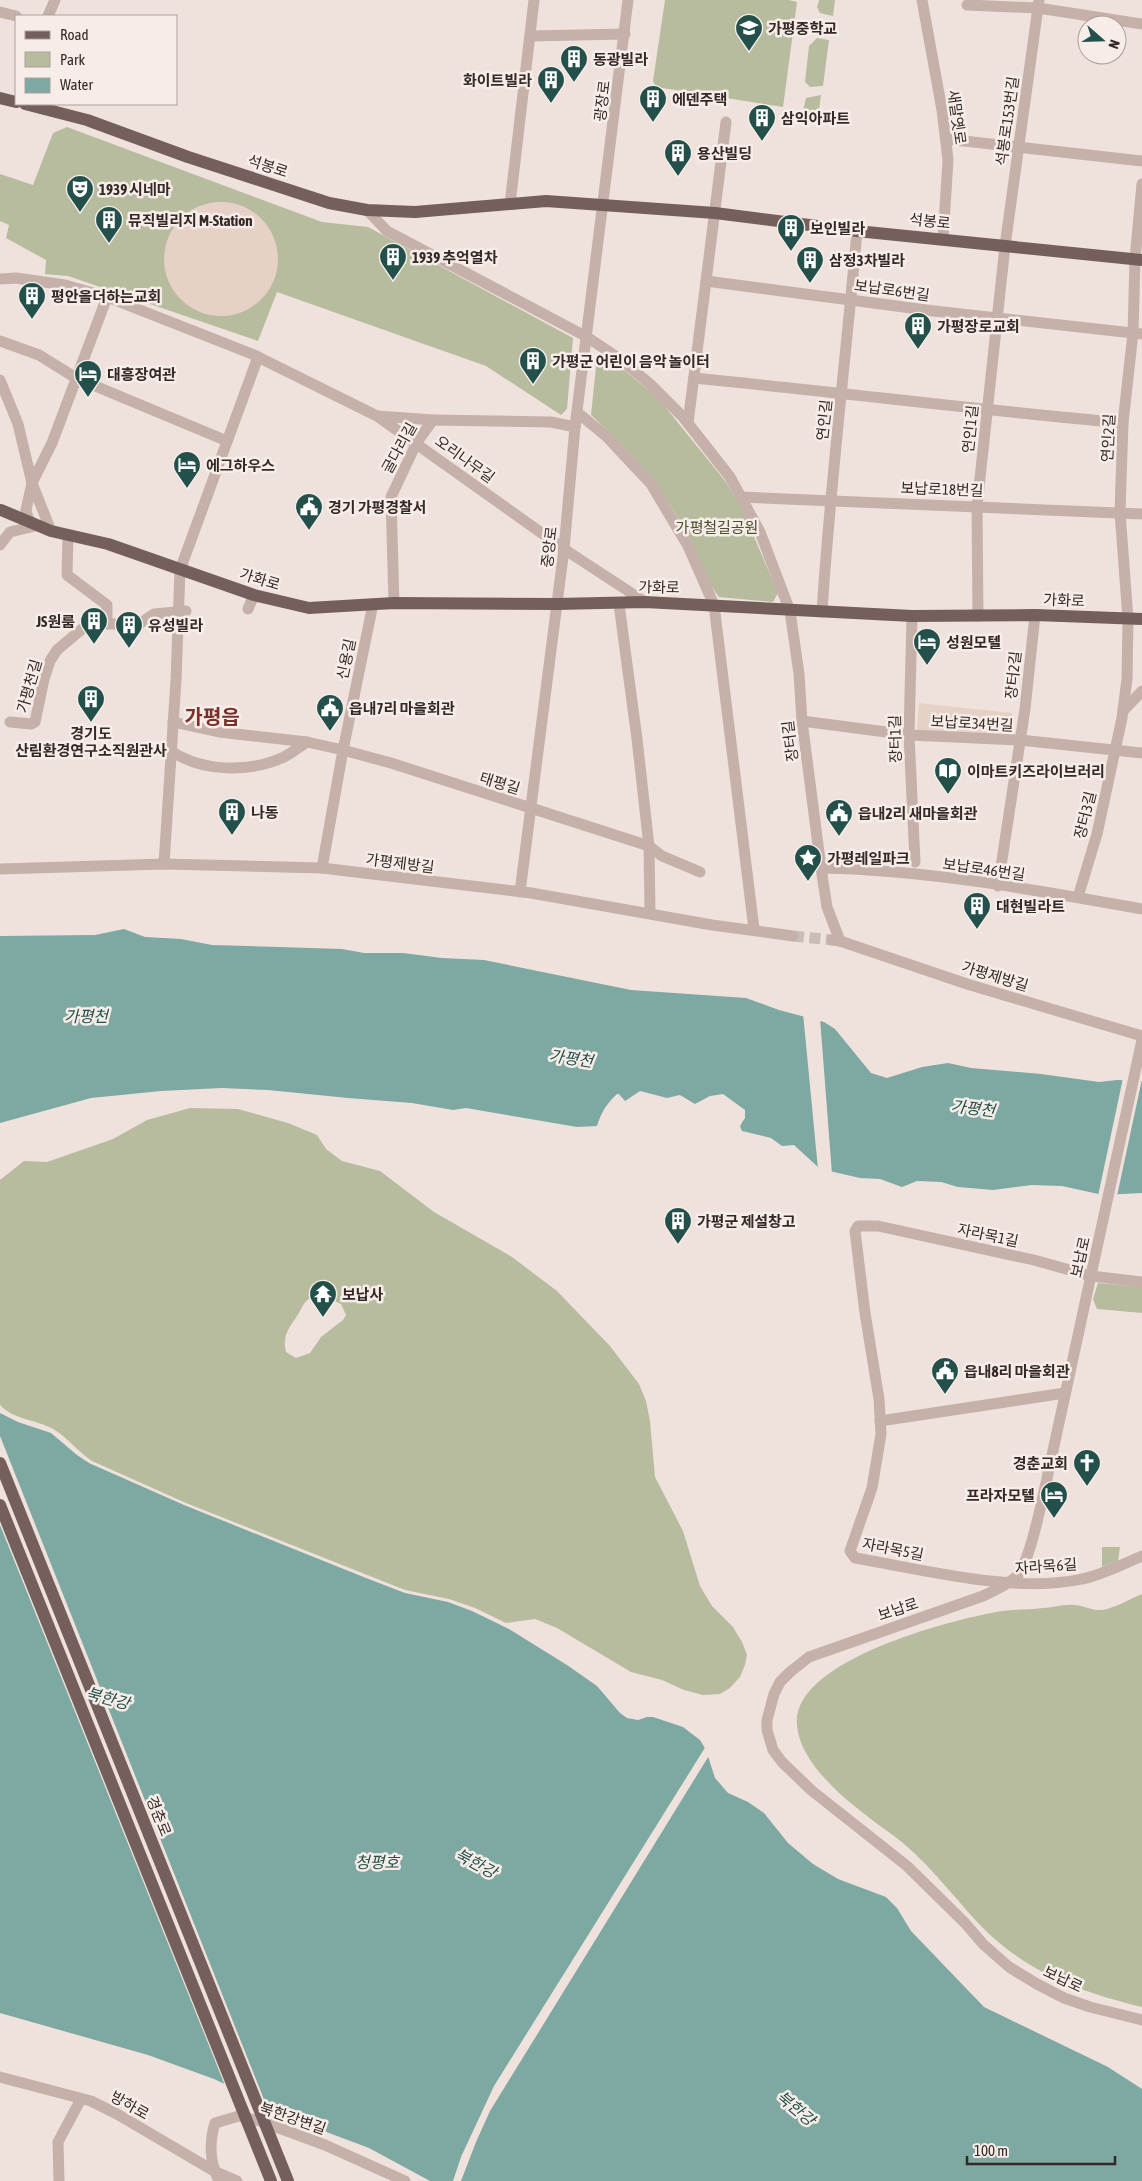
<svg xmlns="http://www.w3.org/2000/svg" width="1142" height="2181" font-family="'Asap Condensed','Noto Sans KR',sans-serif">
  <rect width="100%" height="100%" fill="#efe2dc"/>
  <!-- green -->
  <g fill="#b7bc9e" fill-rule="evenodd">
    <polygon points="665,0 789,0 797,2 783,107 656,87 653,81"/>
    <polygon points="819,0 835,0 833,16 820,13 817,7"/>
    <polygon points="817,38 829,40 823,86 810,87 805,82 809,46"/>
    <polygon points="821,95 819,110 803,111 806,98"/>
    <polygon points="67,127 322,222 368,227 573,338 567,409 561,415 486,366 277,292 258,341 68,276 45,274 46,260 6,238 9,225 0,221 0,174 33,185 53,133"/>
    <path d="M601 354 613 361 658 398 726 482 744 513 778 593 773 602 719 597C705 580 696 549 684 529 660 484 628 449 591 415L597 357Z"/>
    <path d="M190 1108 238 1109 288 1123 317 1135 326 1149 342 1161 380 1171 434 1212 512 1257 557 1291 610 1346 639 1384 646 1401 650 1421 655 1477 683 1531 700 1586 712 1606 733 1627 742 1642 747 1655 745 1665 740 1677 730 1688 720 1694 703 1695 684 1690 662 1680 631 1672 557 1628 535 1619 506 1623 475 1608 449 1599 405 1590 186 1503 92 1461C78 1452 67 1437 53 1429 35 1419 14 1420 0 1405V1180L24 1161 47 1162 113 1139 147 1120ZM315 1296 326 1297 341 1304 346 1315 343 1320 321 1337 310 1353 296 1358 286 1352C282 1336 289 1328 297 1316 303 1307 304 1299 315 1296Z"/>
    <polygon points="1098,1283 1142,1287 1142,1313 1097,1309 1093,1299"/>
    <polygon points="1102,1547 1120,1547 1118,1561 1102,1567"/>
    <path d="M1142 1594V2007C1081 1992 1025 1972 980 1925 950 1893 926 1859 890 1833 858 1810 801 1769 797 1726 790 1661 948 1621 996 1612 1012 1609 1028 1610 1043 1608 1053 1608 1063 1604 1073 1605 1083 1605 1092 1611 1102 1610 1115 1608 1130 1599 1142 1594Z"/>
  </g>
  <!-- plaza -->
  <g fill="#e5d1c5">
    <circle cx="221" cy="259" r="57"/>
    <polygon points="919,703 1012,713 1010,736 917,732"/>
  </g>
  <!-- water -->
  <g fill="#7ea8a2">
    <path d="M124 929 145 937 181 939 212 945 342 949 364 953H403L442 958 484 960 631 990 746 998 779 1010 824 1022 835 1029 871 1073 887 1078 922 1067 948 1063 971 1068 1041 1074 1099 1082 1117 1080 1142 1081V1193L1103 1195 1062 1186 1032 1185 993 1190 958 1187 941 1182 917 1181 902 1187 880 1179 860 1178 825 1170 818 1167 794 1145 782 1146 771 1138 742 1131 740 1126 745 1118V1110L723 1094 710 1096 695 1104 680 1095 667 1098 640 1091 625 1101 619 1094H617C607 1103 601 1113 597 1126L577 1127 466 1108 453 1110 412 1103 348 1098 268 1090 222 1088 161 1091 91 1098 0 1123V936L95 935Z"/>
    <polygon points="0,1413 18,1422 51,1433 77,1455 89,1463 184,1505 366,1578 405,1593 448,1602 472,1611 509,1629 567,1665 597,1686 620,1713 627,1718 638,1720 647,1717 653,1717 683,1727 700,1740 706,1750 715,1778 728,1793 748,1802 764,1813 788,1843 813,1864 838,1879 886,1897 897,1908 911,1931 984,2007 1108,2067 1142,2089 1142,2181 430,2181 369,2148 329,2133 214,2079 148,2055 0,2013"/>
  </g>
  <!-- pier -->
  <g fill="#efe2dc">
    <polygon points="803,1013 820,1018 832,1174 818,1169"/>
    <polygon points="1123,1078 1142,1079 1117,1196 1103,1197 1098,1196"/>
    <polygon points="0,1436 267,2107 226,2088 0,1525"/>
    <polygon points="706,1746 710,1754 490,2111 476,2142 461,2181 453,2181 461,2157 494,2086"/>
  </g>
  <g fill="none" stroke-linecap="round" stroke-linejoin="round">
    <!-- minor-tunnel -->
    <polyline stroke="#c9bdb8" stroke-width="11" stroke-dasharray="11 5.5" stroke-linecap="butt" points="793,936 832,940"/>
    <!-- minor -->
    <g stroke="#c5b1a9" stroke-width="11">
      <polyline points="922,0 942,110 948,160 943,239"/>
      <polyline points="967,5 1038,8 1142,24"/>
      <polyline points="0,12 16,16"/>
      <polyline points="48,16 55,0"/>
      <polyline points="530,36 625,34"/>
      <polyline points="726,122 706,281 934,311 1142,334"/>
      <polyline points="946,139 1142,161"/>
      <polyline points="510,204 534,0"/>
      <polyline points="367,210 387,231 587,337 620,359 650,384 683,417 730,477 760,532 790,611 799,674 802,721 821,868 827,907 840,941 832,940"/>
      <polyline points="0,279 16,278 65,285 107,297 252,354 377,416 564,549 645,602"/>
      <polyline points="0,341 39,355 76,378 227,441"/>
      <path d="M694 378C837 392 980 410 1123 423"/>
      <polyline points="0,380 18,424 32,483 51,531"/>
      <polyline points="578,413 606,436 651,484 688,546 714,605 754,929"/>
      <polyline points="378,416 433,420"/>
      <polyline points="688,423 706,281"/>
      <polyline points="741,497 1142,514"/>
      <polyline points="68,536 67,575 107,605 107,624"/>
      <polyline points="0,545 10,532 35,526 28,518 26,510 32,483 52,443 107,297"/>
      <polyline points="394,603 391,497 417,442 433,420 551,422 575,427"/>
      <polyline points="619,604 637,739 649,846 650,912"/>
      <polyline points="248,609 254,595"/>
      <path d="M822 612C830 485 846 358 857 231"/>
      <polyline points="912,616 909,735 915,862"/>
      <polyline points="978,616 977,506 1005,246 1039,0"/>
      <polyline points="1124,710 1142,691"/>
      <polyline points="802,721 909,735 1020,740 1142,753"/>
      <polyline points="10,722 31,724 35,722 44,679 50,661 57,650 82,629 96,624 139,624 154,614 186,611"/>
      <polyline points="173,722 219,732 307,742 343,750 391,763 649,846 662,856 700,872"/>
      <path d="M171 751C203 772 249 773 284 757 292 753 299 747 307 742"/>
      <polyline points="164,864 176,680 180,570 258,357"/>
      <polyline points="322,868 343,750 373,604"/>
      <path d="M821 868C928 870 1036 890 1142 909"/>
      <polyline points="0,869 164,864 322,868 531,893 712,925 793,936"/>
      <polyline points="998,886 1025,709 1035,615"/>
      <polyline points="520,892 564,549 575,427 628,0"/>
      <polyline points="1078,897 1097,834 1122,718 1127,679 1128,619 1120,512 1123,423 1133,333 1135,259 1142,184"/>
      <polyline points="840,941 967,984 1142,1036"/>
      <path d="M1142 1040 1046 1483C1041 1504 1030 1562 1017 1576 1008 1585 995 1590 983 1596L809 1657 790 1672 780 1682 774 1694 767 1720V1730L773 1750 782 1762 811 1790 907 1866 965 1923 983 1944 1009 1967 1037 1984 1064 1998 1090 2007 1142 2020"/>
      <path d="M1142 1282 1091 1276 1034 1260 878 1226H858L855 1231 865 1313 879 1399 881 1434 872 1488 850 1551 855 1558C922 1569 1015 1594 1082 1579 1102 1575 1123 1564 1142 1556"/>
      <polyline points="880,1421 1065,1393"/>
      <polyline points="0,2077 91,2101 117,2114 214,2171 237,2181"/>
      <polyline points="59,2181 58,2142 81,2099"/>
      <path d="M219 2181C210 2163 209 2142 215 2123L239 2116 260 2121 325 2145 405 2181"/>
    </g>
    <!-- major -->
    <g stroke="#745f5b" stroke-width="12">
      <polyline points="0,98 16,102"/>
      <polyline points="25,104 87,120 188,157 329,203 367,210 415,212 546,201 715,213 857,231 1142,260"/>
      <polyline points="1,510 51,531 108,544 254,595 309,608 394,603 557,604 645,602 912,616 1035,615 1142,619"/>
    </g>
    <!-- major-bridge -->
    <g stroke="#745f5b" stroke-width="12">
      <polyline points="0,1463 288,2181"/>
      <polyline points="0,1505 271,2181"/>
    </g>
  </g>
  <!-- icons -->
  <defs>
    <symbol id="school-pin" viewBox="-11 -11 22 30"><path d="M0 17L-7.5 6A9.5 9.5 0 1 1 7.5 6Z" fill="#23504b" stroke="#f7ede8"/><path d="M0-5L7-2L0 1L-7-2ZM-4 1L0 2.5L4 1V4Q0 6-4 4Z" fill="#fff"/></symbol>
    <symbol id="building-pin" viewBox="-11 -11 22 30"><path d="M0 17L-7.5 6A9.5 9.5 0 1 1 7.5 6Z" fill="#23504b" stroke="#f7ede8"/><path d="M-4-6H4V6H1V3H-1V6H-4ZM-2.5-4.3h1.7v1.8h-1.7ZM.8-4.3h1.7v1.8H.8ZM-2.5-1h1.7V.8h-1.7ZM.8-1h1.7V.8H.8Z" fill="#fff"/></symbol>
    <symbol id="theatre-pin" viewBox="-11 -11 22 30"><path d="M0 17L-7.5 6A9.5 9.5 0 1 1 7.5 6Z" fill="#23504b" stroke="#f7ede8"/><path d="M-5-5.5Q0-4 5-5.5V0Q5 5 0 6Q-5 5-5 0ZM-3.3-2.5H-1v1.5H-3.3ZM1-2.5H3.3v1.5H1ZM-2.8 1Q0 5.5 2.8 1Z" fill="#fff"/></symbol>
    <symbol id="hotel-pin" viewBox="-11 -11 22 30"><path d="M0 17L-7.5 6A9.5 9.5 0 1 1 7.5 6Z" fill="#23504b" stroke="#f7ede8"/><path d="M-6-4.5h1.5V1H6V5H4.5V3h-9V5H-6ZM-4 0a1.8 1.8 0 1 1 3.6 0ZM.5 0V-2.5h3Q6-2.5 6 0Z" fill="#fff"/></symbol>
    <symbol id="civic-pin" viewBox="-11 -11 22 30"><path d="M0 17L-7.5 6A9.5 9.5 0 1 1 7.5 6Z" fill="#23504b" stroke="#f7ede8"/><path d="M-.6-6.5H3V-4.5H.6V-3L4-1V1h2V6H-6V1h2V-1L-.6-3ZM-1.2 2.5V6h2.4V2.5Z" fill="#fff"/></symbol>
    <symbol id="library-pin" viewBox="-11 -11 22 30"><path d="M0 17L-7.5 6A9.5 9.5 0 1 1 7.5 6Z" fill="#23504b" stroke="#f7ede8"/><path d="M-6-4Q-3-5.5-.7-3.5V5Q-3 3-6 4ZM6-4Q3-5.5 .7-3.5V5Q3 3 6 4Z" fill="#fff"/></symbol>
    <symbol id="sight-pin" viewBox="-11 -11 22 30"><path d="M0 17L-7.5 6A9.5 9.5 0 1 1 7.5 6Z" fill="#23504b" stroke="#f7ede8"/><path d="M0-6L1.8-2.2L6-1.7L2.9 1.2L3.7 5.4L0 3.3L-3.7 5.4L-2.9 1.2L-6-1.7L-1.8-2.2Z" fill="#fff"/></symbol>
    <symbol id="temple-pin" viewBox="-11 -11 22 30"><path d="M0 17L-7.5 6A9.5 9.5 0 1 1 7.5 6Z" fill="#23504b" stroke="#f7ede8"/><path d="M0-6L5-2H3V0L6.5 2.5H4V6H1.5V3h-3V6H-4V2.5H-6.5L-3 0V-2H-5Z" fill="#fff"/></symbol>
    <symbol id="church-pin" viewBox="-11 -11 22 30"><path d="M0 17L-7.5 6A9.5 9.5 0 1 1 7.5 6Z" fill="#23504b" stroke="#f7ede8"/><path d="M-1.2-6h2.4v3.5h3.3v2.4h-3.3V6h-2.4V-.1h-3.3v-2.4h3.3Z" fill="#fff"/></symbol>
  </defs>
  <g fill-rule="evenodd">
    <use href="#school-pin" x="733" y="12" width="32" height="43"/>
    <use href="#building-pin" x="558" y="43" width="32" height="43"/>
    <use href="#building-pin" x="535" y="64" width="32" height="43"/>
    <use href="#building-pin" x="637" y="83" width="32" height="43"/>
    <use href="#building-pin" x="746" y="102" width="32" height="43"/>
    <use href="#building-pin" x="662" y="137" width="32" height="43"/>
    <use href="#theatre-pin" x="64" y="173" width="32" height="43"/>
    <use href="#building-pin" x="93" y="204" width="32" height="43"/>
    <use href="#building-pin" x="775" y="212" width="32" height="43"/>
    <use href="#building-pin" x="377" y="241" width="32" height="43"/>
    <use href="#building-pin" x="794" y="244" width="32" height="43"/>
    <use href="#building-pin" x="16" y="280" width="32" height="43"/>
    <use href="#building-pin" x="902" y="310" width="32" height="43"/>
    <use href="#building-pin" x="517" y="345" width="32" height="43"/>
    <use href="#hotel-pin" x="72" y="358" width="32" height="43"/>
    <use href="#hotel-pin" x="171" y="449" width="32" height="43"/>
    <use href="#civic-pin" x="293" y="491" width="32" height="43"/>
    <use href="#building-pin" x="78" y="605" width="32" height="43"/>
    <use href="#building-pin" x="113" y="609" width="32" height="43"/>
    <use href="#hotel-pin" x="911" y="626" width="32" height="43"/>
    <use href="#building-pin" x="75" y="683" width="32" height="43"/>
    <use href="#civic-pin" x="314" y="692" width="32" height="43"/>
    <use href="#library-pin" x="932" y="755" width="32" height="43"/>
    <use href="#building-pin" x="216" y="796" width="32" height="43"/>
    <use href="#civic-pin" x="823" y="797" width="32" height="43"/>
    <use href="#sight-pin" x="792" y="842" width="32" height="43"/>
    <use href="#building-pin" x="961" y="890" width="32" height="43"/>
    <use href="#building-pin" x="662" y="1205" width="32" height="43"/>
    <use href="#temple-pin" x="307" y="1278" width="32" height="43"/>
    <use href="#civic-pin" x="929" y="1355" width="32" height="43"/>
    <use href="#church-pin" x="1071" y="1447" width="32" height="43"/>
    <use href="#hotel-pin" x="1038" y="1479" width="32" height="43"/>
  </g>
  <g text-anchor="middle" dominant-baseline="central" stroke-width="5" stroke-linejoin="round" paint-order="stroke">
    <!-- poi labels -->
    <g font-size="15" font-weight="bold" fill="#332a28" stroke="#f7ede8" text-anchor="start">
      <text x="768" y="28">가평중학교</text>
      <text x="593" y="59">동광빌라</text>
      <text x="532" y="80" text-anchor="end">화이트빌라</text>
      <text x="672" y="99">에덴주택</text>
      <text x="781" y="118">삼익아파트</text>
      <text x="697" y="153">용산빌딩</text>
      <text x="99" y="189">1939 시네마</text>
      <text x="128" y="220">뮤직빌리지 M-Station</text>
      <text x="810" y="228">보인빌라</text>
      <text x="412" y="257">1939 추억열차</text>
      <text x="829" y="260">삼정3차빌라</text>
      <text x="51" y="296">평안을더하는교회</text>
      <text x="937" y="326">가평장로교회</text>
      <text x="552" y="361">가평군 어린이 음악 놀이터</text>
      <text x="107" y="374">대흥장여관</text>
      <text x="206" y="465">에그하우스</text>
      <text x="328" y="507">경기 가평경찰서</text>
      <text x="75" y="621" text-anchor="end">JS원룸</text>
      <text x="148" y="625">유성빌라</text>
      <text x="946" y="642">성원모텔</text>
      <text x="349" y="708">읍내7리 마을회관</text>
      <text x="91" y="733" text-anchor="middle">경기도<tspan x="91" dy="17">산림환경연구소직원관사</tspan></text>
      <text x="967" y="771">이마트키즈라이브러리</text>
      <text x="251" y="812">나동</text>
      <text x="858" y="813">읍내2리 새마을회관</text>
      <text x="827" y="858">가평레일파크</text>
      <text x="996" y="906">대현빌라트</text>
      <text x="697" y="1221">가평군 제설창고</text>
      <text x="342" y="1294">보납사</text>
      <text x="964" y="1371">읍내8리 마을회관</text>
      <text x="1068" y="1463" text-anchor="end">경춘교회</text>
      <text x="1035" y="1495" text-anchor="end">프라자모텔</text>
    </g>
    <!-- street labels -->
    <g font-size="15" fill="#332a28" stroke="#f7ede8">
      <text transform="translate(602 101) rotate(-83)">광장로</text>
      <text transform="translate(957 117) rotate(82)">새말옛로</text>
      <text transform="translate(1007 121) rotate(-82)">석봉로153번길</text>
      <text transform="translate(268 166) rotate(18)">석봉로</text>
      <text transform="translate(930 221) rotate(6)">석봉로</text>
      <text transform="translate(892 290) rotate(8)">보납로6번길</text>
      <text transform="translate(824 420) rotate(-84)">연인길</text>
      <text transform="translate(970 429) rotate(-84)">연인1길</text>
      <text transform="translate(1108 438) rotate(-87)">연인2길</text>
      <text transform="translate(399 448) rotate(-61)">굴다리길</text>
      <text transform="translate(465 459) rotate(36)">오리나무길</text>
      <text transform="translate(942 489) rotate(2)">보납로18번길</text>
      <text transform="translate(549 547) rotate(-83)">중앙로</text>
      <text transform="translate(260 579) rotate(17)">가화로</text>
      <text transform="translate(659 587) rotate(1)">가화로</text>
      <text transform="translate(1064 600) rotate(2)">가화로</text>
      <text transform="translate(346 659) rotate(-78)">신용길</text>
      <text transform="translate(1013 675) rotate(-84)">장터2길</text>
      <text transform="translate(29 686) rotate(-74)">가평천길</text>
      <text transform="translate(972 723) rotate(3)">보납로34번길</text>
      <text transform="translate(895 739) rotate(-91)">장터1길</text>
      <text transform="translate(790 741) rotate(-97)">장터길</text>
      <text transform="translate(500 783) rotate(17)">태평길</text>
      <text transform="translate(1085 815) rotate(-76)">장터3길</text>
      <text transform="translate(400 863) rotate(7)">가평제방길</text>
      <text transform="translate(984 869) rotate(8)">보납로46번길</text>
      <text transform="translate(995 976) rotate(17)">가평제방길</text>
      <text transform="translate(988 1235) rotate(12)">자라목1길</text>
      <text transform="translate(1080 1257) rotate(-77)">보납로</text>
      <text transform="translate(893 1549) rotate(11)">자라목5길</text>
      <text transform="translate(1046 1566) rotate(-4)">자라목6길</text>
      <text transform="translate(898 1609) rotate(-18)">보납로</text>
      <text transform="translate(159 1816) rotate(68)">경춘로</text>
      <text transform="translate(1063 1979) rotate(25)">보납로</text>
      <text transform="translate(130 2105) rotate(29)">방하로</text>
      <text transform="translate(293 2118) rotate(19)">북한강변길</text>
    </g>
    <!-- park labels -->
    <g font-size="15" fill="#494f2f" stroke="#f7ede8">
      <text x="717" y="527">가평철길공원</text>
    </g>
    <!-- water labels -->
    <g font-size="16" font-style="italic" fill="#23504b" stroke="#f7ede8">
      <text x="86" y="1016">가평천</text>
      <text transform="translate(571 1058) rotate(8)">가평천</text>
      <text transform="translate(973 1108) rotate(7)">가평천</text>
      <text transform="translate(108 1698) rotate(15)">북한강</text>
      <text x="377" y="1862">청평호</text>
      <text transform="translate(476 1863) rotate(28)">북한강</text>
      <text transform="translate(796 2108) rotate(40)">북한강</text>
    </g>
    <!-- district labels -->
    <g font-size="20" font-weight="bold" fill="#792f2b" stroke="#f7ede8">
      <text x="212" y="716">가평읍</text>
    </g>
  </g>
  <!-- legend -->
  <rect x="15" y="15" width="162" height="90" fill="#f7ede8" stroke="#a99f9b"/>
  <rect x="25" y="31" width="25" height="8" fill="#745f5b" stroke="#a99f9b"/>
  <text x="60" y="40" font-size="15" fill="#332a28">Road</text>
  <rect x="25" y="52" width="25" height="15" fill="#b7bc9e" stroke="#a99f9b"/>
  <text x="60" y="65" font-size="15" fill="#332a28">Park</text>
  <rect x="25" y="78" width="25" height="15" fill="#7ea8a2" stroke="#a99f9b"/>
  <text x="60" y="90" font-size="15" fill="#332a28">Water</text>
  <!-- north arrow -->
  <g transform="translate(1102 40) rotate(110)"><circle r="24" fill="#f7ede8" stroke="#a99f9b"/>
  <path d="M0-4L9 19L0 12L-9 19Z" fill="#23504b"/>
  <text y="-8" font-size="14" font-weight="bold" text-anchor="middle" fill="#332a28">N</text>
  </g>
  <!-- scale -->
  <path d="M967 2156v8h148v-8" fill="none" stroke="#332a28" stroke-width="2.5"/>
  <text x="974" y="2156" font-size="15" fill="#332a28" stroke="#f7ede8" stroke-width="4" paint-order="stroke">100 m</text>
</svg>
